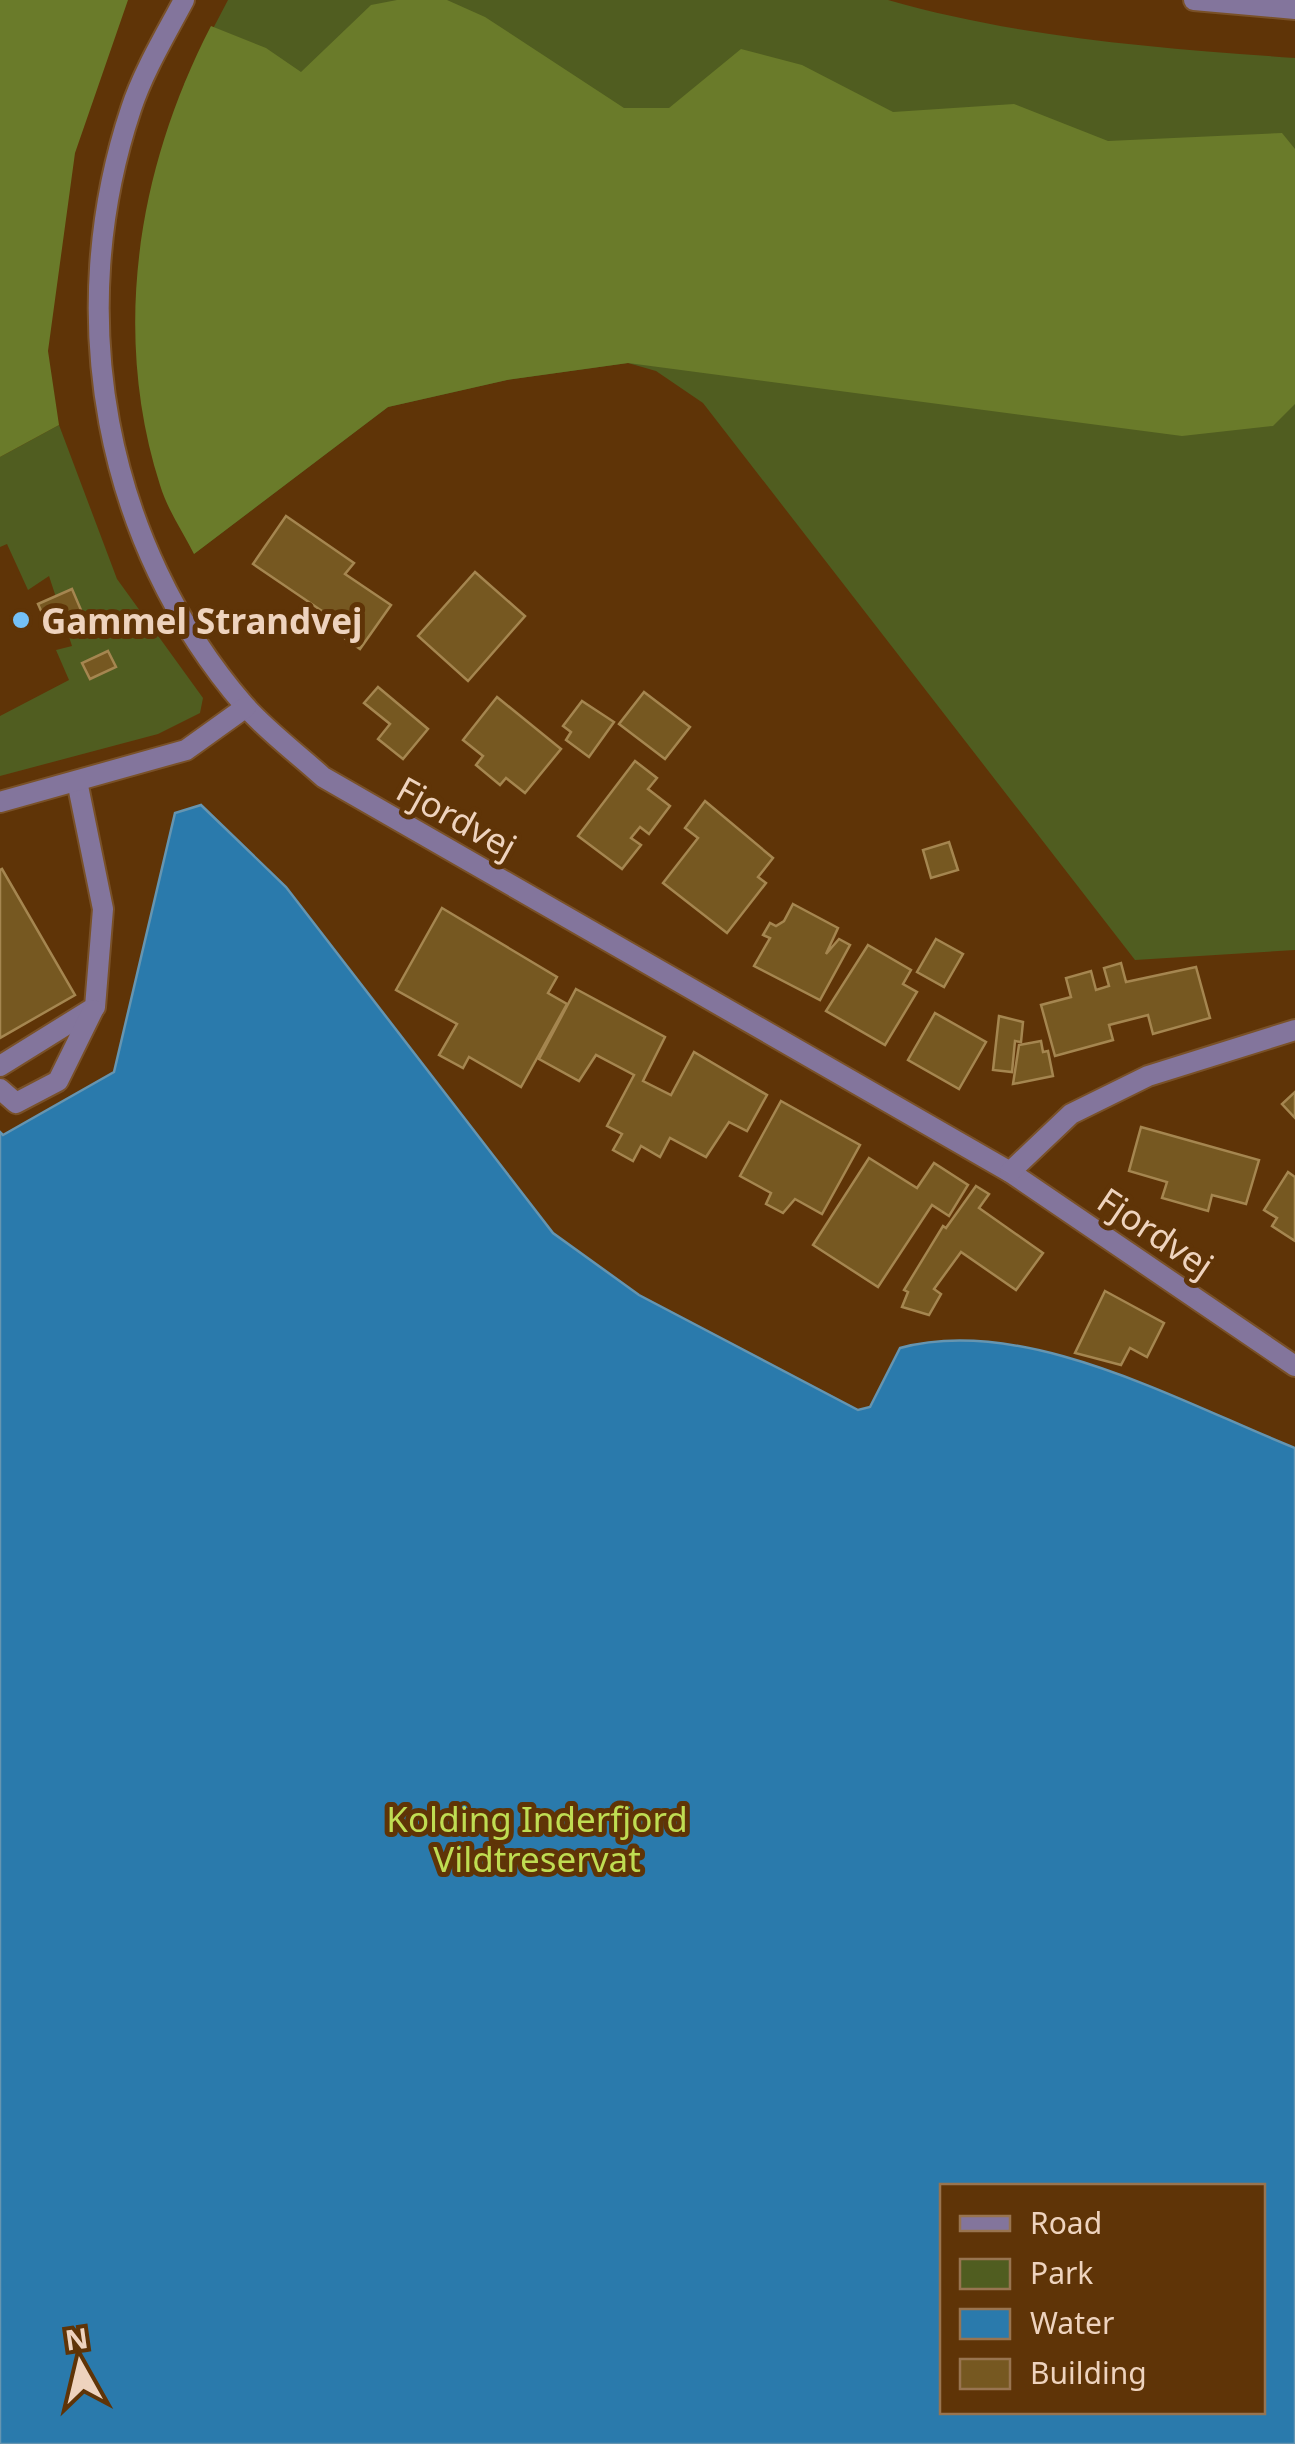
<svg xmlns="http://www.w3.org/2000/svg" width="1295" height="2444" font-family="'Noto Sans',sans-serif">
  <rect width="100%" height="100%" fill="#5f3407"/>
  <!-- green -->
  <g fill="#505d20">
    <path d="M228 0H888C1021 38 1157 48 1295 58V950L1135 960 703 403 656 371 628 363 507 380 388 407 194 554 184 84Z"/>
    <polygon points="59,425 117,579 203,698 200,713 158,734 0,776 0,716 69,680 56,650 72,646 49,576 28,590 7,544 0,547 0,457"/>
  </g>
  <!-- forest -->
  <g fill="#6a7b2a">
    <polygon points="0,0 128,0 75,153 48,351 59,425 0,457"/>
    <path d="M397 0H447L485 17 624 108H669L741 49 802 65 893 112 1014 104 1108 141 1282 133 1295 149V404L1273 426 1182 436 628 363 507 380 388 407 194 554C183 532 167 509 160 485 111 331 138 167 211 26L266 48 301 72 371 5Z"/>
  </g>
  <!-- water -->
  <path fill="#2a7aac" stroke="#6595b1" stroke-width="2.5" fill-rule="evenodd" d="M201 805 286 887 553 1233 639 1295 858 1410 870 1407 900 1348C1024 1314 1180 1402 1295 1448V2444H0V1132L3 1135 114 1072 175 813ZM942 2186H1262V2412H942Z"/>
  <!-- building -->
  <g fill="#765821" stroke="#a58650" stroke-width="2.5">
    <polygon points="286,516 354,563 345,574 391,605 360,649 320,621 325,613 253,564"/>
    <polygon points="475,572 525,616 468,681 418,636"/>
    <polygon points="72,589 84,617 50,631 38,604"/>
    <polygon points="108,651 116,667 90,679 82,663"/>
    <polygon points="378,687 428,729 403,759 378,739 390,724 364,703"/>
    <polygon points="644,692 690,727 665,759 619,724"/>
    <polygon points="497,697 561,749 525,793 506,778 500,785 476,765 483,756 463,740"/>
    <polygon points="582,701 614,722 589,757 566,740 571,732 563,726"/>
    <polygon points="635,761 657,778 648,789 670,806 649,834 640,827 631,838 641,845 622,869 578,836"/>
    <polygon points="705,801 773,858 758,877 766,883 727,933 663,883 698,838 685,828"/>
    <polygon points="949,842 958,870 931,878 923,850"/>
    <polygon points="2,869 75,995 0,1038 0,870"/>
    <polygon points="793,904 838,928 826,954 839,939 850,945 820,1000 754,966 770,938 763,935 770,923 776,926 784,921"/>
    <polygon points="442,908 557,977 548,993 567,1004 521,1087 469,1057 463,1068 439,1055 457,1024 396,990"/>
    <polygon points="936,939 963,954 944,987 917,972"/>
    <polygon points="868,945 911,970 903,984 917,992 885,1045 826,1011"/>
    <polygon points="1121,963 1126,982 1196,967 1210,1018 1153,1034 1148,1015 1109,1025 1113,1040 1055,1056 1041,1005 1071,997 1066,978 1091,971 1096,990 1109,986 1104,968"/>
    <polygon points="576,989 665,1037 643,1081 671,1095 694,1052 767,1095 747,1131 729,1122 706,1157 670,1138 660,1157 641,1146 633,1161 613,1150 622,1134 607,1126 634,1075 596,1055 579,1081 539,1059"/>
    <polygon points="935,1013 986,1042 959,1089 908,1060"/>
    <polygon points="999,1016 1023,1022 1021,1042 1015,1041 1012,1072 993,1070"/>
    <polygon points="1041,1041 1043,1052 1048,1051 1053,1076 1013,1084 1019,1045"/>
    <polygon points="1295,1092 1295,1118 1282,1104"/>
    <polygon points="781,1101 860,1145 822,1214 795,1199 783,1213 766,1204 771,1193 740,1176"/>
    <polygon points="1141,1127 1259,1160 1246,1204 1212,1195 1208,1211 1162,1198 1167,1182 1129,1171"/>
    <polygon points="869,1158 917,1188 934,1163 968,1185 949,1216 932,1205 878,1287 813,1245"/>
    <polygon points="1288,1172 1295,1177 1295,1241 1272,1226 1277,1218 1264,1210"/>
    <polygon points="976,1186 989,1194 979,1208 1043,1253 1016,1290 961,1252 934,1289 941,1294 929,1315 902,1307 908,1292 904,1290 943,1226 946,1228"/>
    <polygon points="1105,1291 1164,1323 1147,1357 1130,1348 1121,1365 1075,1353"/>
  </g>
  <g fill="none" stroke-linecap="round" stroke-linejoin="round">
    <defs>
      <g id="service">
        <polyline points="0,1066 95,1007 103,909 77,781"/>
        <polyline points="0,1089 16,1103 58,1081 93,1010"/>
      </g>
      <g id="minor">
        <path d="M184 0C166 34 143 72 131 109 63 313 103 542 245 706 268 732 298 754 323 777L1010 1172 1295 1366"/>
        <polyline points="0,802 186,750 246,707"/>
        <polyline points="1010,1172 1071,1114 1148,1076 1295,1030"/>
      </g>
      <polyline id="tertiary" points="1194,0 1295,9"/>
    </defs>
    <!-- service casing -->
    <use href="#service" stroke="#795128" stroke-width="24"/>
    <!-- minor casing -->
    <use href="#minor" stroke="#795128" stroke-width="24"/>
    <!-- tertiary casing -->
    <use href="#tertiary" stroke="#795128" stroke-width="24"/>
    <!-- service -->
    <use href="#service" stroke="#83759c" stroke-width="20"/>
    <!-- minor -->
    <use href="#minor" stroke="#83759c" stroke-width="20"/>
    <!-- tertiary -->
    <use href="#tertiary" stroke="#83759c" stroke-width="20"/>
  </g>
  <!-- markers -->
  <circle fill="#74c0f6" stroke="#5f3407" stroke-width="4" cx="21" cy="620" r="10"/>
  <g text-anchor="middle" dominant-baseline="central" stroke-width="10" stroke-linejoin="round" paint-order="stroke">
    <!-- poi labels -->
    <g font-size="35" font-weight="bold" fill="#eed3be" stroke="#5f3407" text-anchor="start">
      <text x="41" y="620">Gammel Strandvej</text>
    </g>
    <!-- street labels -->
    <g font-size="35" fill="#eed3be" stroke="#5f3407">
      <text transform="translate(457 817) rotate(29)">Fjordvej</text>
      <text transform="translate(1156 1232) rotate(34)">Fjordvej</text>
    </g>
    <!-- park labels -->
    <g font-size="35" fill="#bfdd52" stroke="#5f3407">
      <text x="537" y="1818">Kolding Inderfjord<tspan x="537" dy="40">Vildtreservat</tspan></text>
    </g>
  </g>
  <!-- legend -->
  <rect x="940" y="2184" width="325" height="230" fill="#5f3407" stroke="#987450" stroke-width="2.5"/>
  <rect x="960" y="2216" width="50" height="15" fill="#83759c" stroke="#987450" stroke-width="2.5"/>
  <text x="1030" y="2234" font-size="30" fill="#eed3be">Road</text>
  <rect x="960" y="2259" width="50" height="30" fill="#505d20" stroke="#987450" stroke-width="2.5"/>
  <text x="1030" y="2284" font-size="30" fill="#eed3be">Park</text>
  <rect x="960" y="2309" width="50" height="30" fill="#2a7aac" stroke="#987450" stroke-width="2.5"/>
  <text x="1030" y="2334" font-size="30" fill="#eed3be">Water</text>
  <rect x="960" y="2359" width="50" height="30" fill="#765821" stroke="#987450" stroke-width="2.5"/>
  <text x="1030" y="2384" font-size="30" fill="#eed3be">Building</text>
  <!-- north arrow -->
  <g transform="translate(80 2364) rotate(352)" stroke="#5f3407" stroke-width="8" paint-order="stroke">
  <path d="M0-8L18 38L0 25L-18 38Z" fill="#eed3be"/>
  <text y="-15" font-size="28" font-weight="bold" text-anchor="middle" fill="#eed3be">N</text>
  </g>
</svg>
